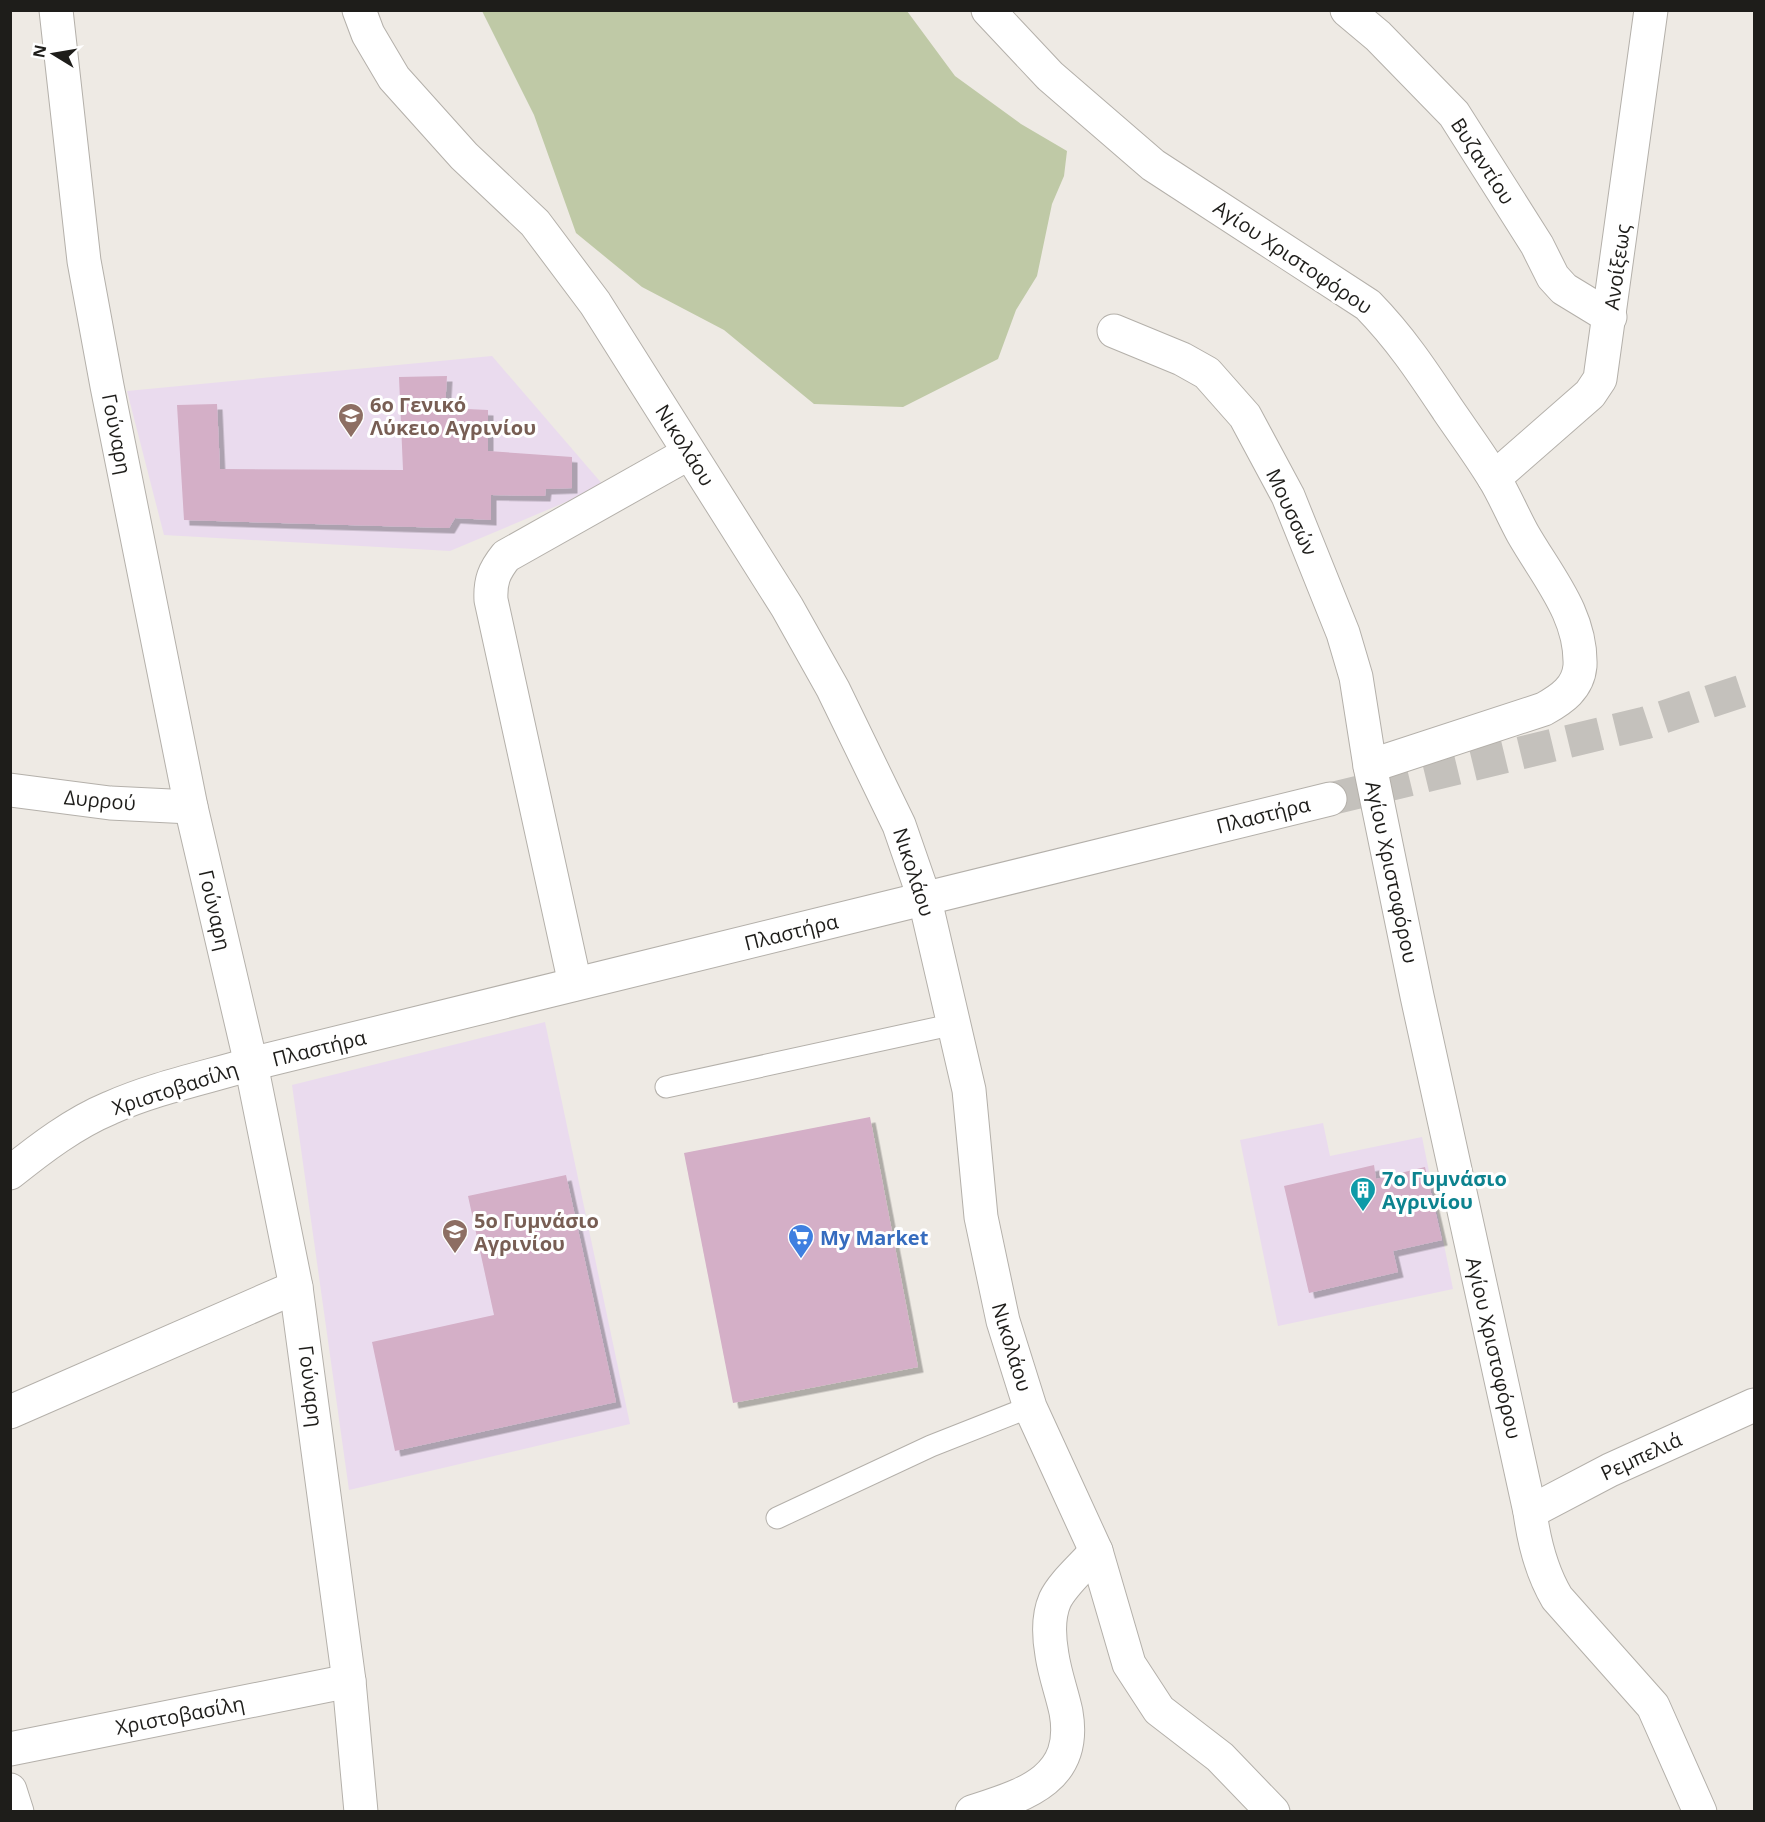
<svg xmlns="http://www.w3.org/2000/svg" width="1765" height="1822" font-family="'Open Sans',sans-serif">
  <defs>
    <filter id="shadow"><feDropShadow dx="5.5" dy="5.5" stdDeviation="0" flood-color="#0004"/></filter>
  </defs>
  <rect width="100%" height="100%" fill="#eeeae4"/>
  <!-- education -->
  <g fill="#eadbee">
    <polygon points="492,356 604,486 450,551 164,535 127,391"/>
    <polygon points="545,1022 630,1424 349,1490 292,1085"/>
    <polygon points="1323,1123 1330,1156 1422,1137 1453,1289 1278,1326 1240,1140"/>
  </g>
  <!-- green -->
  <polygon fill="#bfc9a6" points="482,11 907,11 955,76 1021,124 1067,151 1064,176 1052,204 1037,276 1016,310 998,359 903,407 814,404 724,330 642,287 576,233 534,115"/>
  <!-- building -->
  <g fill="#d4afc7" filter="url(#shadow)">
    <polygon points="447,376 445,408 488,410 488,451 572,457 572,488 546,489 545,496 491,495 491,520 455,518 449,528 184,520 177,405 217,404 220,469 403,470 399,377"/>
    <polygon points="870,1117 918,1367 733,1403 684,1153"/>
    <polygon points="1374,1165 1376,1179 1425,1167 1442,1240 1393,1251 1398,1272 1309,1293 1284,1186"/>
    <polygon points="566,1175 616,1402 395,1451 372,1342 494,1315 468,1196"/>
  </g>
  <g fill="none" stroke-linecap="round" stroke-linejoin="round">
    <!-- secondary-tunnel -->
    <polyline stroke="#c4c1bc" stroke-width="33" stroke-dasharray="33 16" stroke-linecap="butt" points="1330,799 1645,723 1754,687"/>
    <defs>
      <g id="service">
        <polyline points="666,1087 955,1024"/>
        <polyline points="777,1518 931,1446 1030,1407"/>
      </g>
      <g id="minor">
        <polyline points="56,10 84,261 107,386 191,807 251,1064 296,1287 349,1681 361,1812"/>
        <polyline points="359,10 368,34 394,78 464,156 535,223 595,303 787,607 833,689 899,825 925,900 969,1090 981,1217 1003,1321 1030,1407 1096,1551 1129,1664 1159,1710 1220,1757 1273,1812"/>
        <path d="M988 10 1050 76 1153 165 1368 305C1401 339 1422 371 1448 410 1463 432 1480 455 1494 478 1505 496 1513 516 1523 534 1547 576 1582 615 1580 666 1578 688 1562 699 1544 709L1370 766"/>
        <polyline points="1347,10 1378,36 1454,114 1537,245 1553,277 1564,289 1610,317"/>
        <path d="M1114 331 1182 359 1207 373 1245 416 1288 496 1343 633 1356 677 1370 766 1417 996 1530 1512C1534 1542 1541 1571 1557 1598L1653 1706 1700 1812"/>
        <polyline points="1494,478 1590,394 1600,379 1651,10"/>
        <polyline points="10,790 110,803 191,807"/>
        <path d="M575 984 491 600C490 581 494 571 506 556L689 453"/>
        <polyline points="10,1412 296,1287"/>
        <polyline points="1530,1512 1610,1470 1754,1405"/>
        <polyline points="10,1749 349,1681"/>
        <polyline points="10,1790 17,1812"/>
        <path d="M972 1812C1024 1795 1078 1780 1066 1712 1062 1693 1055 1675 1052 1655 1049 1638 1048 1616 1055 1600 1063 1583 1084 1566 1096 1551"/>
      </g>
      <path id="secondary" d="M10 1173C41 1148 74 1123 110 1108 155 1088 204 1078 251 1064L1330 799"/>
    </defs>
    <!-- service casing -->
    <use href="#service" stroke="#b4b0aa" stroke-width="23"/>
    <!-- minor casing -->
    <use href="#minor" stroke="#b4b0aa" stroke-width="35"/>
    <!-- secondary casing -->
    <use href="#secondary" stroke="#b4b0aa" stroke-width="35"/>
    <!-- service -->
    <use href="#service" stroke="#fff" stroke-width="21"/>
    <!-- minor -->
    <use href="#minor" stroke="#fff" stroke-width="33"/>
    <!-- secondary -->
    <use href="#secondary" stroke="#fff" stroke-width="33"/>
  </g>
  <!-- icons -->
  <defs>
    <symbol id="school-pin" viewBox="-11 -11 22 30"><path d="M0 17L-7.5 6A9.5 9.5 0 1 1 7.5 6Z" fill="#8d6e63" stroke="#fff"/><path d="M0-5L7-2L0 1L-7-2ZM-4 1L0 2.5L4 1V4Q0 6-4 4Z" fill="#fff"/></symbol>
    <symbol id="building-pin" viewBox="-11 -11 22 30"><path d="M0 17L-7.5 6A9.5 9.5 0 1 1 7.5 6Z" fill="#0f9aa8" stroke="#fff"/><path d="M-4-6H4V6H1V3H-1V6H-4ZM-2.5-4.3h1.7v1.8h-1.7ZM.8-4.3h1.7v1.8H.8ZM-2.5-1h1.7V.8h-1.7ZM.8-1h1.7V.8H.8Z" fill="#fff"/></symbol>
    <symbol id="supermarket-pin" viewBox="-11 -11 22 30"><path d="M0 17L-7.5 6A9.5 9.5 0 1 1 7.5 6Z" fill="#3f7fe0" stroke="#fff"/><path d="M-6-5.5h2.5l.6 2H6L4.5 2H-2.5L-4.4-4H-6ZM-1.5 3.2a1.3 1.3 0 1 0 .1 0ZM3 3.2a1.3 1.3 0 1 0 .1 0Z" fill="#fff"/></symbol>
  </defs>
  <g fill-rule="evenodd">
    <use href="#school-pin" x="336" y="401" width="30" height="40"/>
    <use href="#building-pin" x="1348" y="1175" width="30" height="40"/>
    <use href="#school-pin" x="440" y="1217" width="30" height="40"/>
    <use href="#supermarket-pin" x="786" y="1222" width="30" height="40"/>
  </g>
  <g text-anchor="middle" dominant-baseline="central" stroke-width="6" stroke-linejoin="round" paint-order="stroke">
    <!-- street labels -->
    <g font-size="20" fill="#1e1d1a" stroke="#fff">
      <text transform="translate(1483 161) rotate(57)">Βυζαντίου</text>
      <text transform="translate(1293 257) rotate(34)">Αγίου Χριστοφόρου</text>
      <text transform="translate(1617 267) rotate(-82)">Ανοίξεως</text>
      <text transform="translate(117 434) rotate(79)">Γούναρη</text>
      <text transform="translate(685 445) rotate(58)">Νικολάου</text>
      <text transform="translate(1292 512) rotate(65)">Μουσσών</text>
      <text transform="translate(100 800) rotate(5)">Δυρρού</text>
      <text transform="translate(1263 815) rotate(-14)">Πλαστήρα</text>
      <text transform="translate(914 872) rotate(72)">Νικολάου</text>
      <text transform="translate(1392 872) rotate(78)">Αγίου Χριστοφόρου</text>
      <text transform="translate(215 910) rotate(77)">Γούναρη</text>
      <text transform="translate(791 932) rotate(-14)">Πλαστήρα</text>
      <text transform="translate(319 1048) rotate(-14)">Πλαστήρα</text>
      <text transform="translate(175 1088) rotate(-18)">Χριστοβασίλη</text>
      <text transform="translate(1012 1347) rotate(73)">Νικολάου</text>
      <text transform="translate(1494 1348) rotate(77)">Αγίου Χριστοφόρου</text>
      <text transform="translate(311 1386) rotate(83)">Γούναρη</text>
      <text transform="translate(1641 1456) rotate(-25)">Ρεμπελιά</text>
      <text transform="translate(180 1715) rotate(-11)">Χριστοβασίλη</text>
    </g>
    <!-- education labels -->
    <g font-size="20" font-weight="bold" fill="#785e54" stroke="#fff" text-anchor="start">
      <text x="370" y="404">6ο Γενικό<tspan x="370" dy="23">Λύκειο Αγρινίου</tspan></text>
      <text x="474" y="1220">5ο Γυμνάσιο<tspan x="474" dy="23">Αγρινίου</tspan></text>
    </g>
    <!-- culture labels -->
    <g font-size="20" font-weight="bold" fill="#0d838f" stroke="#fff" text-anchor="start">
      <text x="1382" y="1178">7ο Γυμνάσιο<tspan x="1382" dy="23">Αγρινίου</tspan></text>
    </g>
    <!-- shop labels -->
    <g font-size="20" font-weight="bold" fill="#366cbe" stroke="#fff" text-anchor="start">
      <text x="820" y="1237">My Market</text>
    </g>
  </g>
  <!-- border -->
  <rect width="1765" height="1822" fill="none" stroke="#1e1d1a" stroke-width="24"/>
  <!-- north arrow -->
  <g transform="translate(54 54) rotate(281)" stroke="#ffffff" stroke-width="4.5" paint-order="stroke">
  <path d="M0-4.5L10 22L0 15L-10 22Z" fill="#1e1d1a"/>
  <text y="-9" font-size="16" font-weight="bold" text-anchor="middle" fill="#1e1d1a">N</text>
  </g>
</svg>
